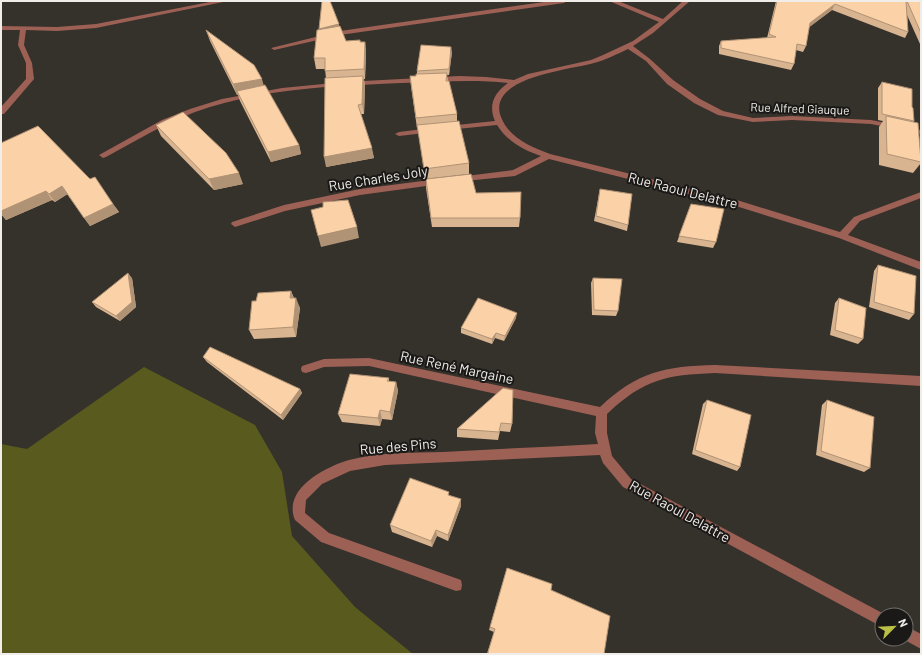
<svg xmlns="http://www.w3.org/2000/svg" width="922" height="655" font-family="Barlow,sans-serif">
  <rect width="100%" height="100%" fill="#35312b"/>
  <!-- green -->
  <polygon fill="#595a1e" points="144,367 255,425 282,472 292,536 355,607 413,654 1,654 1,444 27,449"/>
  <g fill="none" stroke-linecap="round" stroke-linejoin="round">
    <!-- minor -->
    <g fill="#9c6055" fill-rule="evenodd">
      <polygon points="215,1 228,1 96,28 57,31 26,30 24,45 32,63 34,79 4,114 1,114 1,107 26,79 26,63 18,45 20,30 1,30 1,26 57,27 96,24"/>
      <polygon points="551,1 567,1 564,3 340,35 274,50 271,48 340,31"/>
      <path d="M609 1H618L663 19 683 1H690L653 33 633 46 650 59 673 80 700 99 723 111 753 118 792 116 871 120 921 130V134L871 124 792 120 753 122 718 115 694 103 667 84 646 61 628 49C617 54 606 60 594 63 570 70 486 77 501 117 509 138 531 147 550 154L740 201 840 232 854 217 921 192V198L860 221 848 235 921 262V270L839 238 739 207 549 159 515 176 455 182 454 180 458 177 513 170 541 156C523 150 508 142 497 125L447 130 443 128 447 126 495 121C488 105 494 93 508 83 473 79 437 82 402 83 333 86 261 88 195 112 164 124 135 141 106 157L103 158 99 155 162 120 190 109 222 99 282 88 344 82 459 76 486 77 514 80 528 74 591 60 603 55 633 41 659 22Z"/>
      <polygon points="431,128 435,130 434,132 399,136 395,134 399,132"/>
      <polygon points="438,179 441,180 441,184 360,195 285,211 235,227 231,224 232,222 284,205 360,189"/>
      <path d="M369 358 600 407C637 372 665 366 715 365L921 376V386L715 373C666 375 644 379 607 414V433L612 456 631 479 886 615H882V627L623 487 603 463 600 455 385 465 350 471 322 484 306 500 305 513 329 533 461 580 462 585 461 590 456 591 321 542 295 520C282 489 325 467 349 460 379 452 412 453 443 452 494 449 546 447 598 444L595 433 596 416 369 366 324 367 306 373 302 372 301 369 302 366 324 359Z"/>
      <polygon points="906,626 921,634 921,649 903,639 906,639"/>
    </g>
  </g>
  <!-- wall -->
  <g fill="#d8b490">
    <polygon points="776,1 921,1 921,44 920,44 907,15 908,32 905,38 832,10 809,27 806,46 803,52 796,50 794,64 791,70 719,54 719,46 721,41 767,38"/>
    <polygon points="339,26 346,41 365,42 366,53 365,79 364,79 365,86 364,114 361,114 374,158 326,167 326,78 325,69 316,69 314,58"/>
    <polygon points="206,30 264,86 299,145 301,154 271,162 240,101 238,95 237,95 210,41"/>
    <polygon points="452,52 449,75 447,75 448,81 457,114 457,121 469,163 469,174 425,179 418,128 417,128 411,86 410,76 416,76 417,74 417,71"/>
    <polygon points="882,82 912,107 914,121 913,122 921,158 921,163 913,173 879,165 879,127 883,121 878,120 878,88"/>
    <polygon points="156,125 243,184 214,190 161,136"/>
    <polygon points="1,143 113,204 119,212 90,226 67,194 55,202 52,200 6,220 1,214"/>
    <polygon points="426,179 476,193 520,218 519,227 432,227 426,188"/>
    <polygon points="600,189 628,225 627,231 594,221"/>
    <polygon points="691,204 716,242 713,248 677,242"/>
    <polygon points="878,265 914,314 909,320 869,307 874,271"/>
    <polygon points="132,278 136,307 120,321 96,307 92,302"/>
    <polygon points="593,278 618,311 616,316 592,315 591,283"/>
    <polygon points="291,291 294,298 300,308 296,337 254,339 249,330 256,301"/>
    <polygon points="839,298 863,339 858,344 830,335 835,303"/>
    <polygon points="516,318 504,341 495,338 492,344 461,333 461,328"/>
    <polygon points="203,357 300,389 302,393 283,420 207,362"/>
    <polygon points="389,378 389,381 396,382 398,391 392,420 382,419 380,426 342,422 338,414"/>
    <polygon points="513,390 512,424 510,432 500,431 498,440 457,437 457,429"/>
    <polygon points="707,400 740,467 737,471 692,454 703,404"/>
    <polygon points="827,400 870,468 864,472 816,455 822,405"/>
    <polygon points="449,492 449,495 461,506 448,541 437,536 432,547 392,532 390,525"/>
    <polygon points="507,568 551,590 604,654 487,654 494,632 489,630"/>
  </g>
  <!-- shaded-wall -->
  <g fill="#b09275">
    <polygon points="835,4 832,10 807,29 810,23"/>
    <polygon points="339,24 339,30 320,34 319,29"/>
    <polygon points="365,42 366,53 365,79 364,69"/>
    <polygon points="451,47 452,52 449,75 449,69"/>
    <polygon points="363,76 365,86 364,114 362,104"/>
    <polygon points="262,79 265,90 237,91 238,95 237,95 233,84"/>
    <polygon points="299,145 301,154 271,162 268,152"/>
    <polygon points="372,148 374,158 326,167 324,157"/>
    <polygon points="239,173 243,184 214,190 209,179"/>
    <polygon points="62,186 68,194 55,202 49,194"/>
    <polygon points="46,191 52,200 6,220 1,214 1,211"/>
    <polygon points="113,204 119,212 90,226 84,218"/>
    <polygon points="357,227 359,238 321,247 318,236"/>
    <polygon points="128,273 132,278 136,307 120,321 116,316"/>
    <polygon points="291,291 295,301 290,298"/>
    <polygon points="296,298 300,308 296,337 293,327"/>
    <polygon points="517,313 516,318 504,341 505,336"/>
    <polygon points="496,333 495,338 492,344 492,339"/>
    <polygon points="396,382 398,391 392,420 390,412"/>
    <polygon points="300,389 302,393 283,420 281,415"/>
    <polygon points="380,410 382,419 380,426 378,418"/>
    <polygon points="461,499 461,506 448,541 448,535"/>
    <polygon points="436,530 437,536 432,547 431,541"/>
  </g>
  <!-- building -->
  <g fill="#fbd1a7" stroke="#b09275">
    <polygon points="322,1 330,1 339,24 319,29"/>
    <polygon points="777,1 906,1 908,32 835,4 810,23 806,46 797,44 794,64 721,48 721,41 776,37 769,34"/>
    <polygon points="907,1 917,1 921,2 921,33"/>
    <polygon points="340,26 346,41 360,40 360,42 365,42 364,69 325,71 325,58 314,58 317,30"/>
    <polygon points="206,30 254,65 262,79 233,84"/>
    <polygon points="421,45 451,47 449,69 417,71"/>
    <polygon points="447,73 446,81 449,81 457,114 416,118 410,76 416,76 416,74"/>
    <polygon points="363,76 362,104 358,105 372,148 324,157 325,78"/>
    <polygon points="882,82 912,89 912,107 913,108 914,121 882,114"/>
    <polygon points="265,85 299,145 268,152 237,91"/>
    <polygon points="183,112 226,153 239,173 209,179 156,125"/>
    <polygon points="886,116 918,123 921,162 887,154"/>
    <polygon points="459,121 469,163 424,169 417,125"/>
    <polygon points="38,126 90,179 95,177 113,204 84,218 62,186 49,194 46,191 1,211 1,143"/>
    <polygon points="471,174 476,193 521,192 520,218 431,218 426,179"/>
    <polygon points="600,189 632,194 628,225 596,216"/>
    <polygon points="348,200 357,227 318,236 311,210 323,207 323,202"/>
    <polygon points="691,204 724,209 716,242 679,236"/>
    <polygon points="878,265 916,276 914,314 874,302"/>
    <polygon points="128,273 132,302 116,316 92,302"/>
    <polygon points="593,278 622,279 618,311 594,310"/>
    <polygon points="291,291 290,298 296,298 293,327 249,330 252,301 256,301 258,293"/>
    <polygon points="478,298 517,313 505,336 496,333 492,339 461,328"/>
    <polygon points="839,298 866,308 863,339 835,330"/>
    <polygon points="210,347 300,389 281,415 203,357"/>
    <polygon points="350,374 389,378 387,381 396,382 390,412 380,410 378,418 338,414"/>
    <polygon points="503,388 513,390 512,424 501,423 499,432 457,429"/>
    <polygon points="707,400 751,415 740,467 695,450"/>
    <polygon points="827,400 874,417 870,468 821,451"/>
    <polygon points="410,478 449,492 448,495 461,499 448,535 436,530 431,541 390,525"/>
    <polygon points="507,568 552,584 551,590 610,616 604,654 489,654 488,652 495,629 490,627"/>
  </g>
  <g text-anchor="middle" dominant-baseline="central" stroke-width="4" stroke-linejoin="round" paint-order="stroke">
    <!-- far-street labels -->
    <g font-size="12" fill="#f1eeea" stroke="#1b1917">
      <text transform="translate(800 108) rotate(2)">Rue Alfred Giauque</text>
    </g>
    <!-- street labels -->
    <g font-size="14" fill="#f1eeea" stroke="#1b1917">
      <text transform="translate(378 178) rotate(-9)">Rue Charles Joly</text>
      <text transform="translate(683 190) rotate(14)">Rue Raoul Delattre</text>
      <text transform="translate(457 367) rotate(12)">Rue René Margaine</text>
      <text transform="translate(398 446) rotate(-5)">Rue des Pins</text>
      <text transform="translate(680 511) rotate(29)">Rue Raoul Delattre</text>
    </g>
  </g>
  <!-- border -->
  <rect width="922" height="655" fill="none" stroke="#f1eeea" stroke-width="4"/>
  <!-- north arrow -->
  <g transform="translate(894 627) rotate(66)"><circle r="19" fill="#1b1917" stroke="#716e6b"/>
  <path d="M0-3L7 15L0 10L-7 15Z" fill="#bac045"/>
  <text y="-6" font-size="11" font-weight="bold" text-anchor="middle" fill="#f1eeea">N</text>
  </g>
</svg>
